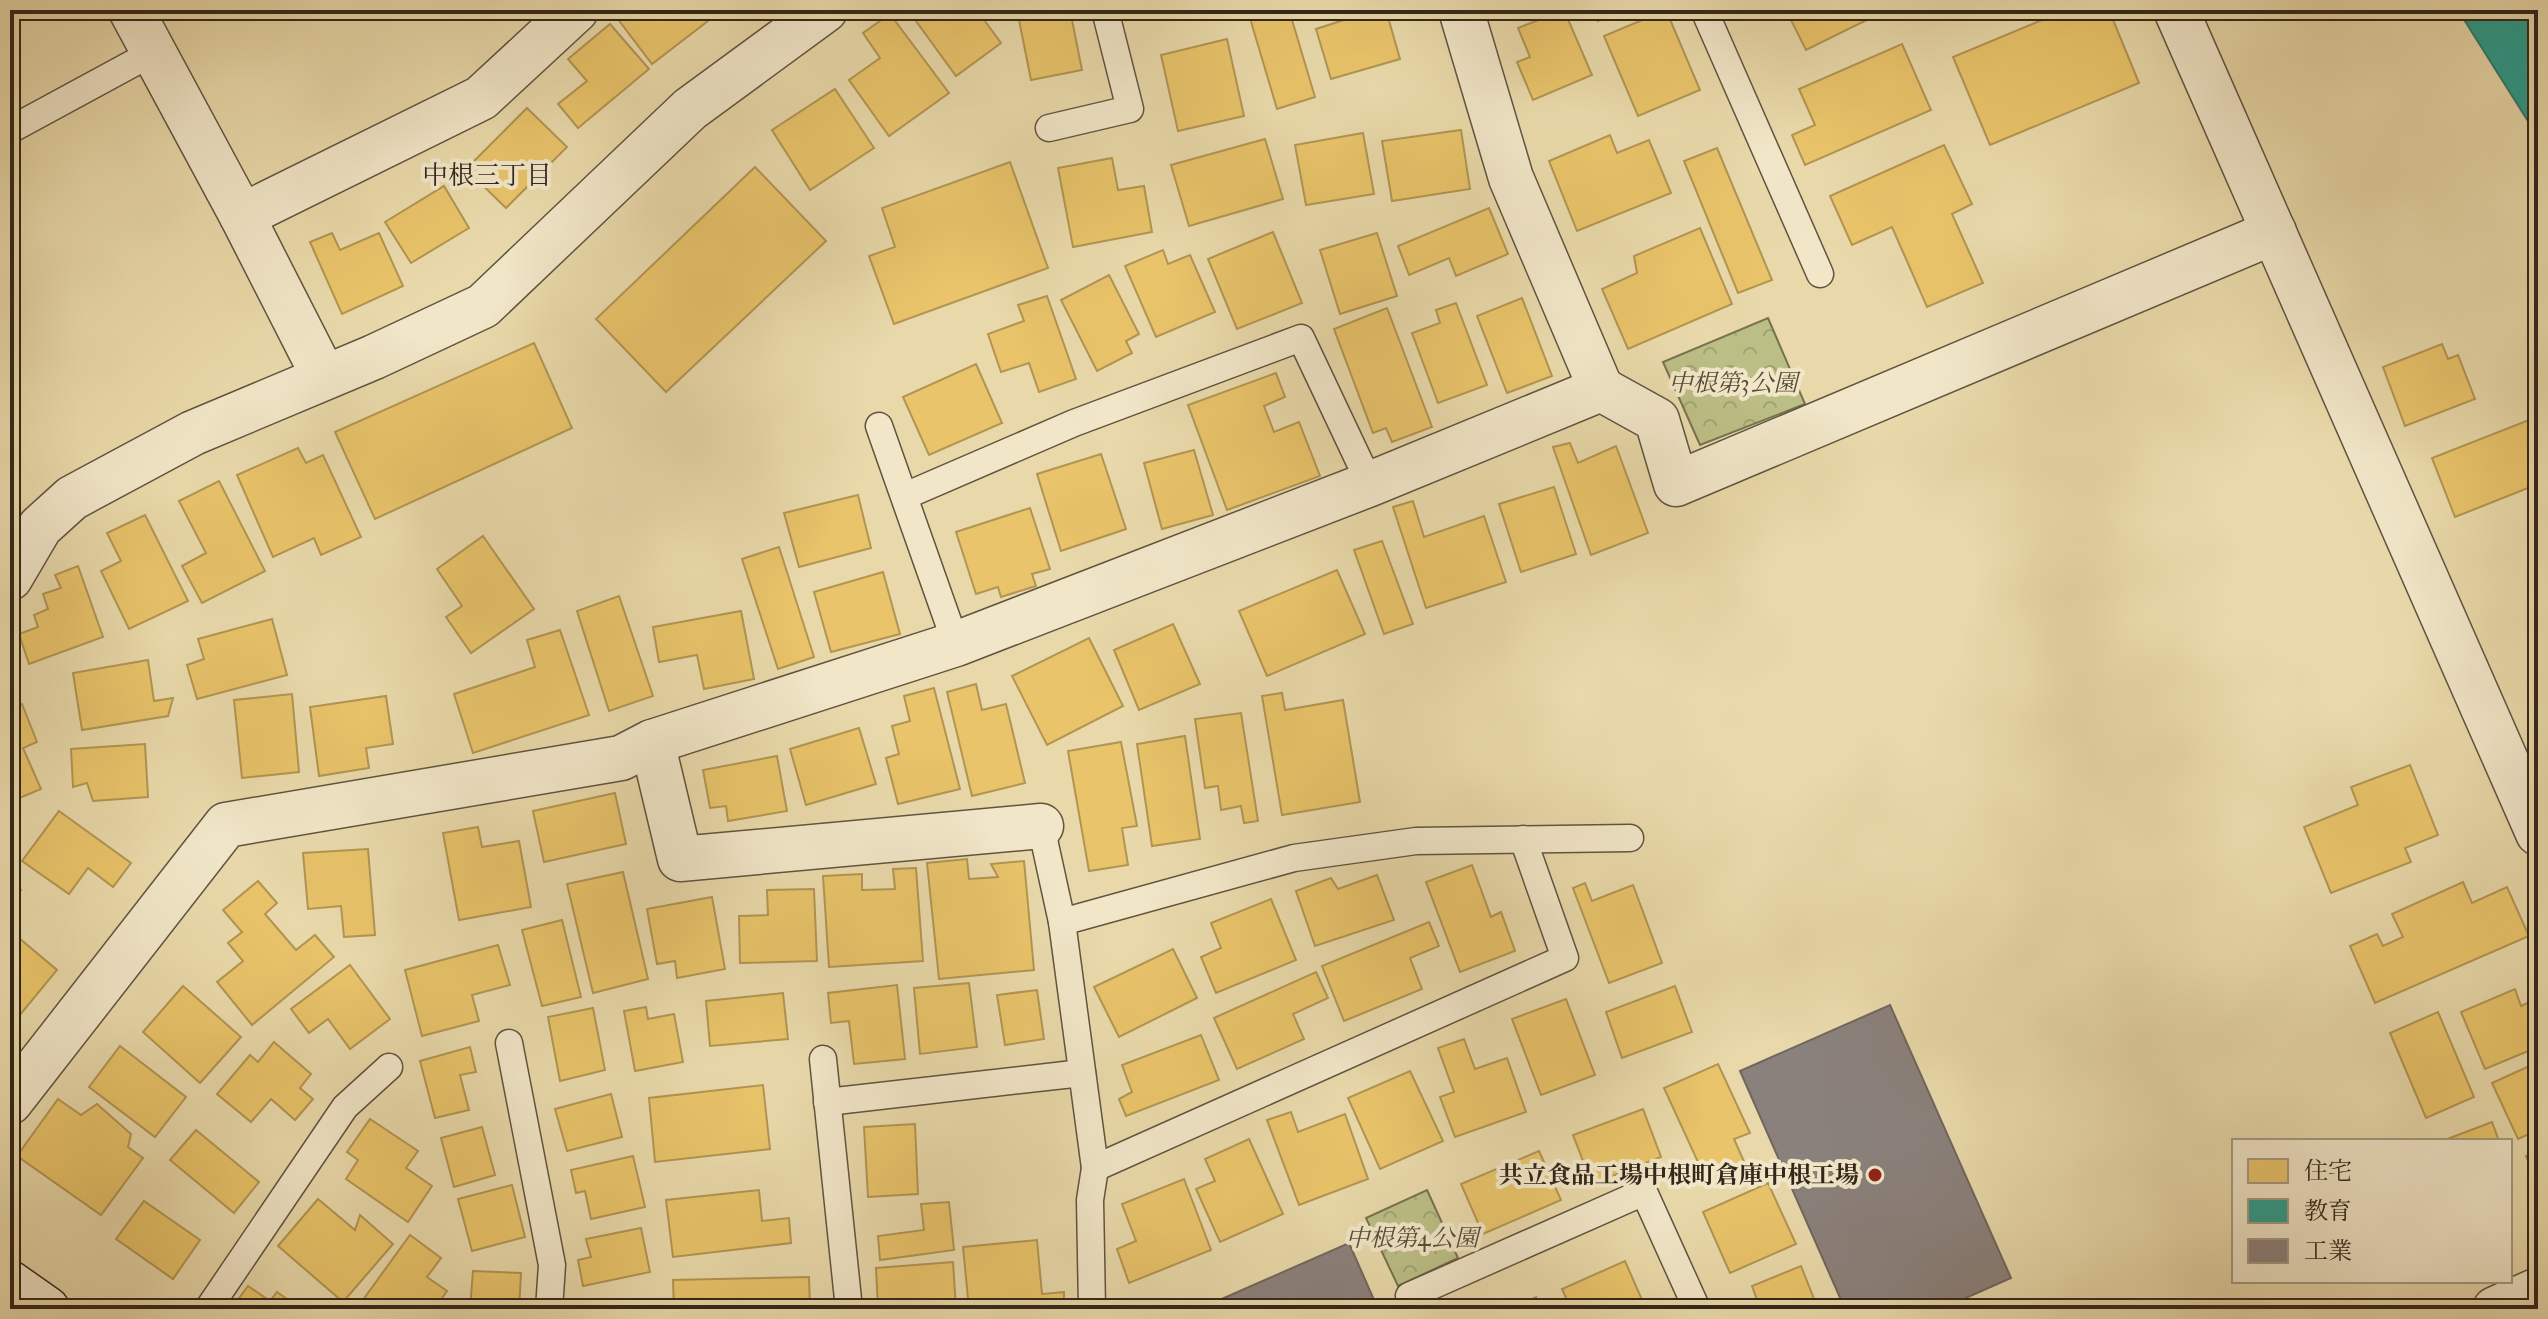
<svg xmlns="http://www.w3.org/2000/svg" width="2548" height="1319" font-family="'IM FELL Double Pica','Noto Serif JP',serif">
  <defs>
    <pattern id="forest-crowns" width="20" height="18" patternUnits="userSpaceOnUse" patternTransform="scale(2)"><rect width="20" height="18" fill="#bbbe85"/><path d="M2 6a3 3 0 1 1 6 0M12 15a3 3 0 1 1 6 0" fill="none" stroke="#a1a372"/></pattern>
  </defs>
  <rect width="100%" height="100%" fill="#e9d9aa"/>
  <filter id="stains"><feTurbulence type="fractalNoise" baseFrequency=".0025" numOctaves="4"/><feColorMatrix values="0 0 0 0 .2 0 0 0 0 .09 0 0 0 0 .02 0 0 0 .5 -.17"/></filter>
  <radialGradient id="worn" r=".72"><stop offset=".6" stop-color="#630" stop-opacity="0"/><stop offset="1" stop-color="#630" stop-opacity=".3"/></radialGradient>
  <!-- forest -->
  <g fill="url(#forest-crowns)" stroke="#777250" stroke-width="2">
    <polygon points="1768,318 1805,404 1700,445 1663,362"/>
    <polygon points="1427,1190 1458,1258 1398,1286 1366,1218"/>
  </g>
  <!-- homes -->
  <g fill="#e9c46a" stroke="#b29552" stroke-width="2">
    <polygon points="611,10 720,10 721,11 652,64"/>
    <polygon points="908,10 990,10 982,17 1001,43 956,76"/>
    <polygon points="1017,10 1070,10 1082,70 1031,80"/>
    <polygon points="1267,10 1289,10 1315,97 1277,109 1249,15"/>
    <polygon points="1375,10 1386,10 1400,59 1331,79 1316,29"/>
    <polygon points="1564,10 1592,75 1533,100 1517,62 1530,57 1518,28"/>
    <polygon points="1593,10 1623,10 1598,21"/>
    <polygon points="1666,10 1700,90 1638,116 1604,36"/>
    <polygon points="1786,10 1887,10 1806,50"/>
    <polygon points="2066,10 2109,10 2139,83 1990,145 1953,57"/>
    <polygon points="890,14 949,93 889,136 849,80 880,58 863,33"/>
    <polygon points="610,24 649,69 578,128 558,104 587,81 568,59"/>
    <polygon points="1227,39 1244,116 1178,131 1161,55"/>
    <polygon points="1902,44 1931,110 1805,165 1792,135 1815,125 1799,89"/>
    <polygon points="835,89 874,148 810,190 772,130"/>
    <polygon points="527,108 567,147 506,208 466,169"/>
    <polygon points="1461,130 1470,189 1392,201 1382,141"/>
    <polygon points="1363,133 1374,194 1306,205 1295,145"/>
    <polygon points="1610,135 1617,153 1649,140 1671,193 1577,231 1549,161"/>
    <polygon points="1265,139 1283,199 1189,226 1171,165"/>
    <polygon points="1944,145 1972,204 1952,214 1983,283 1927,307 1892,227 1852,245 1830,196"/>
    <polygon points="1717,148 1772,280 1738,293 1684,161"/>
    <polygon points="1112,158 1118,190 1144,186 1152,232 1073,247 1058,168"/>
    <polygon points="1010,162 1048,268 894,324 869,256 895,247 882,208"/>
    <polygon points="755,167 826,241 666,392 596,319"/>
    <polygon points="444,186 469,228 411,263 385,222"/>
    <polygon points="1489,208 1508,254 1456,276 1449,258 1409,275 1398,246"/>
    <polygon points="1700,228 1732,304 1628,349 1602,289 1637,273 1634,256"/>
    <polygon points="1273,232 1302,303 1237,329 1208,259"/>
    <polygon points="332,233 340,250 379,233 403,286 342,314 310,242"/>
    <polygon points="1377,233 1397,296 1340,314 1320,250"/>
    <polygon points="1163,250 1168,264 1190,255 1215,312 1156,337 1125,266"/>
    <polygon points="1109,275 1139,334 1126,341 1132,353 1097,371 1061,300"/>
    <polygon points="1047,296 1076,379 1039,392 1029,363 1001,372 988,334 1024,321 1018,305"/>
    <polygon points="1522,298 1552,376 1507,393 1477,316"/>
    <polygon points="1456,303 1487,385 1438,403 1412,333 1440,323 1436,310"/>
    <polygon points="1387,308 1432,427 1392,442 1386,428 1373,433 1334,329"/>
    <polygon points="534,343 572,428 375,519 335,432"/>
    <polygon points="2442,344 2448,359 2458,355 2475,399 2405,426 2383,367"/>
    <polygon points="976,364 1002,423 929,455 903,397"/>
    <polygon points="1276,373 1285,397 1264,406 1274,432 1299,422 1320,476 1227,510 1188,405"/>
    <polygon points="2534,418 2538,429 2538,484 2455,517 2432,458"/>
    <polygon points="1570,443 1578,463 1616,446 1648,533 1591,555 1553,447"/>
    <polygon points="298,448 306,463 323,455 361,537 321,555 314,538 273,557 237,475"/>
    <polygon points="1194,450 1213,515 1162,529 1144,463"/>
    <polygon points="1101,454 1126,529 1061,551 1037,474"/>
    <polygon points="219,481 265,571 202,603 182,566 206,553 179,501"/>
    <polygon points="1554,487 1576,554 1521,572 1499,504"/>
    <polygon points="858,495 871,548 799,567 784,513"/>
    <polygon points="1413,501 1424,537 1484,516 1506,582 1426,608 1393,507"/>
    <polygon points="1030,508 1050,569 1032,574 1036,586 1001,597 998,587 976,594 956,532"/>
    <polygon points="145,515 188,601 129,629 101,571 121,561 107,533"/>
    <polygon points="483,536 534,609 471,653 446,617 462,606 437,569"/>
    <polygon points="1382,541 1413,624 1384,634 1354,550"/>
    <polygon points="779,547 814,657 778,669 742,559"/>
    <polygon points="78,566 103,637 29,664 19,634 38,627 34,615 48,609 43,594 61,588 55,575"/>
    <polygon points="1337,570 1365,634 1267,676 1239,611"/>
    <polygon points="883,572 900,634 831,652 814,592"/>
    <polygon points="619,596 653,696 609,711 577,611"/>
    <polygon points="741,611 754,679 704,689 697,655 659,662 653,627"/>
    <polygon points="272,619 287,675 197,699 187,665 204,659 198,639"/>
    <polygon points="1173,624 1200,684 1139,710 1114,650"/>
    <polygon points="560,630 589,715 473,753 454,694 535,667 527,640"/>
    <polygon points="1089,638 1123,706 1047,745 1012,676"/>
    <polygon points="148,660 154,701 173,698 168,716 82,730 73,673"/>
    <polygon points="976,684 982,710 1006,704 1025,783 972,796 947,692"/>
    <polygon points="934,688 960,789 898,804 886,758 899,754 892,726 910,721 904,696"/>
    <polygon points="1282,693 1285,710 1343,700 1360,802 1282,815 1262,696"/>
    <polygon points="292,694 299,772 242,778 234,700"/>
    <polygon points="386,696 393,744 366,748 369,768 319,776 310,707"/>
    <polygon points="22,704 37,742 23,748 41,789 10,802 10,709"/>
    <polygon points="1241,713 1258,821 1244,823 1241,806 1221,810 1218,786 1205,788 1195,719"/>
    <polygon points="859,728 876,784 806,805 790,749"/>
    <polygon points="1185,736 1200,839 1152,846 1137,744"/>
    <polygon points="1121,742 1137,826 1122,828 1128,865 1089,871 1068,751"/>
    <polygon points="145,744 148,797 93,801 87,783 73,787 71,749"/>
    <polygon points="777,756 787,811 728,821 726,806 710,808 703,770"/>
    <polygon points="2410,765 2438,835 2405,848 2411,862 2331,893 2304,827 2358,805 2351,787"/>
    <polygon points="615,793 626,844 544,862 533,811"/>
    <polygon points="59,811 131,863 113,887 88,868 69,894 22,861"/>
    <polygon points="478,827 482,847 519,841 531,907 459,920 443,833"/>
    <polygon points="368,849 375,935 344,937 341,906 308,909 303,853"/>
    <polygon points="967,859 969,879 998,877 991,864 1024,861 1034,970 939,979 927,863"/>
    <polygon points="1472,865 1491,917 1501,912 1515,951 1460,972 1426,882"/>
    <polygon points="916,868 923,961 829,967 823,876 862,874 862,890 895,889 893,869"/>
    <polygon points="623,872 648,979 593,993 567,884"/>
    <polygon points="1377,875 1394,920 1315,946 1296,891 1331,878 1338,889"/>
    <polygon points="10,881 21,890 10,903"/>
    <polygon points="258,881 277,903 265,914 296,950 315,935 334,957 252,1025 217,982 243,961 228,943 242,932 223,910"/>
    <polygon points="2463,882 2472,903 2507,887 2529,936 2375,1003 2350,946 2377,934 2383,946 2403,937 2392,914"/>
    <polygon points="1585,883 1592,901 1633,885 1662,963 1609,983 1573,888"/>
    <polygon points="814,889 817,961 740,963 739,916 768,915 767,890"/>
    <polygon points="712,897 725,969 677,978 675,961 657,964 647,909"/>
    <polygon points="1271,899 1296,960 1216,993 1201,957 1221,948 1211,923"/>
    <polygon points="562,920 581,997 542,1006 522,930"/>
    <polygon points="1429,922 1439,946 1410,958 1422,989 1344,1021 1322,966"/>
    <polygon points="19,938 57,970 10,1027 10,949"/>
    <polygon points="498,945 510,985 472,995 479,1021 422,1036 405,970"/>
    <polygon points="1173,949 1197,998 1119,1037 1094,987"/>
    <polygon points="350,965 390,1019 350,1049 328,1019 309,1033 291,1009"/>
    <polygon points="1316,972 1328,998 1293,1014 1304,1039 1237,1069 1214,1018"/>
    <polygon points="969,983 977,1047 920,1054 914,988"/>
    <polygon points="897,985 905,1059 854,1064 849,1021 831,1023 828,993"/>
    <polygon points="183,986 241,1037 200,1083 143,1032"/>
    <polygon points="1675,986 1692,1032 1622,1058 1606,1012"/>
    <polygon points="2515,989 2521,1006 2538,998 2538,1047 2485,1069 2461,1012"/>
    <polygon points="1037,990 1044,1039 1005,1045 997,995"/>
    <polygon points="783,993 788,1039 710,1046 706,1001"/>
    <polygon points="1566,999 1595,1075 1541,1095 1512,1019"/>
    <polygon points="646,1007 648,1019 674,1014 683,1062 635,1071 624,1011"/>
    <polygon points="593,1008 605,1070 560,1081 548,1017"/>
    <polygon points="2438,1012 2474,1097 2426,1118 2390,1033"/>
    <polygon points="1201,1035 1219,1080 1126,1116 1119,1099 1132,1092 1122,1065"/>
    <polygon points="1464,1039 1475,1069 1507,1058 1526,1112 1455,1137 1440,1097 1454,1092 1438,1048"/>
    <polygon points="274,1042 311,1074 300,1088 313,1099 295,1120 271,1099 251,1122 217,1094 250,1055 258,1062"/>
    <polygon points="120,1046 186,1097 155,1137 89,1087"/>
    <polygon points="470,1047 476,1072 460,1075 469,1110 435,1118 420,1061"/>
    <polygon points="2538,1062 2538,1130 2518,1139 2492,1083"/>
    <polygon points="1718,1064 1750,1133 1734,1139 1746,1166 1708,1184 1664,1088"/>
    <polygon points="1410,1071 1443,1141 1380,1169 1348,1098"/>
    <polygon points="763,1085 770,1149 655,1162 649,1098"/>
    <polygon points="611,1094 622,1137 567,1151 555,1109"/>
    <polygon points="58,1099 81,1115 97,1104 131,1134 128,1147 143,1158 101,1215 17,1156"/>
    <polygon points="1643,1109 1661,1157 1592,1184 1573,1135"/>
    <polygon points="1291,1112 1298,1132 1345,1114 1368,1179 1299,1205 1267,1120"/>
    <polygon points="370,1119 418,1151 406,1168 432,1186 408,1222 346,1179 358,1160 347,1152"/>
    <polygon points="2492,1122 2499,1141 2442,1141"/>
    <polygon points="915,1124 918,1194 868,1197 864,1127"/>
    <polygon points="482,1127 495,1175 454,1187 441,1138"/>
    <polygon points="196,1130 259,1182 234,1213 170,1160"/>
    <polygon points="1249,1139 1283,1214 1220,1242 1196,1189 1215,1181 1205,1159"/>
    <polygon points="2538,1150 2538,1184 2526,1156"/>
    <polygon points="1539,1151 1561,1200 1483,1234 1461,1184"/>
    <polygon points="633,1156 645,1207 591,1219 585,1191 576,1193 571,1170"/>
    <polygon points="1184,1179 1211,1250 1129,1283 1117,1249 1136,1241 1122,1204"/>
    <polygon points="1768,1183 1796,1244 1730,1273 1703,1212"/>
    <polygon points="512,1185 525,1237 472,1251 458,1199"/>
    <polygon points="759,1190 762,1221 789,1218 791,1243 673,1257 666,1200"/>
    <polygon points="318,1199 355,1230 360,1215 393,1244 343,1302 278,1246"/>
    <polygon points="144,1201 200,1240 173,1279 116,1239"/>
    <polygon points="949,1202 954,1250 880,1260 878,1236 924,1230 921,1204"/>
    <polygon points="641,1228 650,1272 583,1286 578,1260 591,1257 586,1239"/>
    <polygon points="410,1235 441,1258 427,1277 447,1291 434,1309 366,1309 360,1304"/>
    <polygon points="1037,1240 1042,1294 1064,1292 1064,1309 969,1309 963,1247"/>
    <polygon points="1625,1261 1646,1309 1571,1309 1562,1289"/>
    <polygon points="953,1262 956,1309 878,1309 876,1268"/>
    <polygon points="1801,1266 1818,1309 1749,1309 1759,1305 1752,1286"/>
    <polygon points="473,1271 521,1273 519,1309 470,1309"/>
    <polygon points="809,1277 810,1309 674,1309 673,1280"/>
    <polygon points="248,1286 270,1301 277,1292 301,1309 231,1309"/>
    <polygon points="1536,1297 1542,1309 1512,1309"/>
    <polygon points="641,1299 642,1309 583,1309 583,1302"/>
  </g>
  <!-- schools -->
  <polygon fill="#2a9d8f" stroke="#2d7a6c" stroke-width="2" points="2458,10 2538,10 2538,137"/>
  <!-- industry -->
  <g fill="#8a817c" stroke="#70665f" stroke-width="2">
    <polygon points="1890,1005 2011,1278 1941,1309 1845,1309 1740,1071"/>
    <polygon points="1349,1243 1378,1309 1199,1309"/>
  </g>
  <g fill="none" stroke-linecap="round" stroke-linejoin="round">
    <defs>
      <g id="service">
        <polyline points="1704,10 1820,274"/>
        <polyline points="1049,128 1130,109 1105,10"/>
        <polyline points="10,130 152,53"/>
        <polyline points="879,426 956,644"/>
        <polyline points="905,496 1074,423 1301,338 1370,484"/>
        <polyline points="1041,826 1062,922 1095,1168 1090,1200 1092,1309"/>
        <polyline points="1062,922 1294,858 1416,841 1630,838"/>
        <polyline points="509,1043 552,1265 549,1309"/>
        <polyline points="823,1059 849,1309"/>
        <polyline points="827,1102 1082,1073"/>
        <polyline points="1095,1168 1565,958 1523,839"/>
        <polyline points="208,1309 345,1107 389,1067"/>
        <polyline points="1415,1309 1409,1296 1644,1192 1697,1309"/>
      </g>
      <g id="minor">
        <polyline points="131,10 242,216 324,377"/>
        <polyline points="2176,10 2538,833"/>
        <polyline points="242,216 481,98 576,10"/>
        <polyline points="1601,389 1657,420 1676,484 2274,232"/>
        <polyline points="10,578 40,527 72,498 193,433 374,357 483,306 690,109 825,10"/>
        <polyline points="652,742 680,859 1041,826"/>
        <polyline points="10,1102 226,825 621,758 652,742 956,644 1370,484 1601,389 1511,178 1461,10"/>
        <polyline points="2495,1309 2538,1290"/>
      </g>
      <polyline id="secondary" points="10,1283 47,1309"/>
    </defs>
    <!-- service casing -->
    <use href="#service" stroke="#60543f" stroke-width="29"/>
    <!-- minor casing -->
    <use href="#minor" stroke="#60543f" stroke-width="47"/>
    <!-- secondary casing -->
    <use href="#secondary" stroke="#33271b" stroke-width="47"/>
    <!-- service -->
    <use href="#service" stroke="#f1e6c8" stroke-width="26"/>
    <!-- minor -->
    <use href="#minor" stroke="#f1e6c8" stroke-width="44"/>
    <!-- secondary -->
    <use href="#secondary" stroke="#f1e6c8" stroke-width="44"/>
  </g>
  <!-- markers -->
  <circle fill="#8f2418" stroke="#f1e6c8" stroke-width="3" cx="1875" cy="1175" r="8"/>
  <g text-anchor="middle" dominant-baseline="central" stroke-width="8" stroke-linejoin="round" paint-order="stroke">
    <!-- park labels -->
    <g font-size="24" font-style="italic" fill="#554d36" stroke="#f1e6c8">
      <text x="1733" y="383">中根第3公園</text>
      <text x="1412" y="1238">中根第4公園</text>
    </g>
    <!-- poi labels -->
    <g font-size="24" font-weight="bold" fill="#33271b" stroke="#f1e6c8" text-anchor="end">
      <text x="1859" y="1175">共立食品工場中根町倉庫中根工場</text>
    </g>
    <!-- neighbourhood labels -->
    <g font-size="26" fill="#33271b" stroke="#f1e6c8">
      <text x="487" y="176">中根三丁目</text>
    </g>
  </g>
  <!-- margin -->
  <rect width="2548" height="1319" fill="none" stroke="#e9d9aa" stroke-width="40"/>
  <rect x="12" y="12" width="2524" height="1295" fill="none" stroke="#33271b" stroke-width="4"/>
  <rect x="20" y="20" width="2508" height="1279" fill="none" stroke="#33271b" stroke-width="2"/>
  <!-- legend -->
  <rect x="2232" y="1139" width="280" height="144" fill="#f1e6c8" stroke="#a59a83" stroke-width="2"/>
  <rect x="2248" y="1159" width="40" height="24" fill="#e9c46a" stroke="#a59a83" stroke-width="2"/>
  <text x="2304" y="1179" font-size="24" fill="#33271b">住宅</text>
  <rect x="2248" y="1199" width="40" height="24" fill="#2a9d8f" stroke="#a59a83" stroke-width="2"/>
  <text x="2304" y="1219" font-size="24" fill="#33271b">教育</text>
  <rect x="2248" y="1239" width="40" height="24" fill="#8a817c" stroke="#a59a83" stroke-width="2"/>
  <text x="2304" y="1259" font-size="24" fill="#33271b">工業</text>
  <rect width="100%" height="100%" filter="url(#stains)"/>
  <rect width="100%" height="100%" fill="url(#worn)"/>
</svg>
